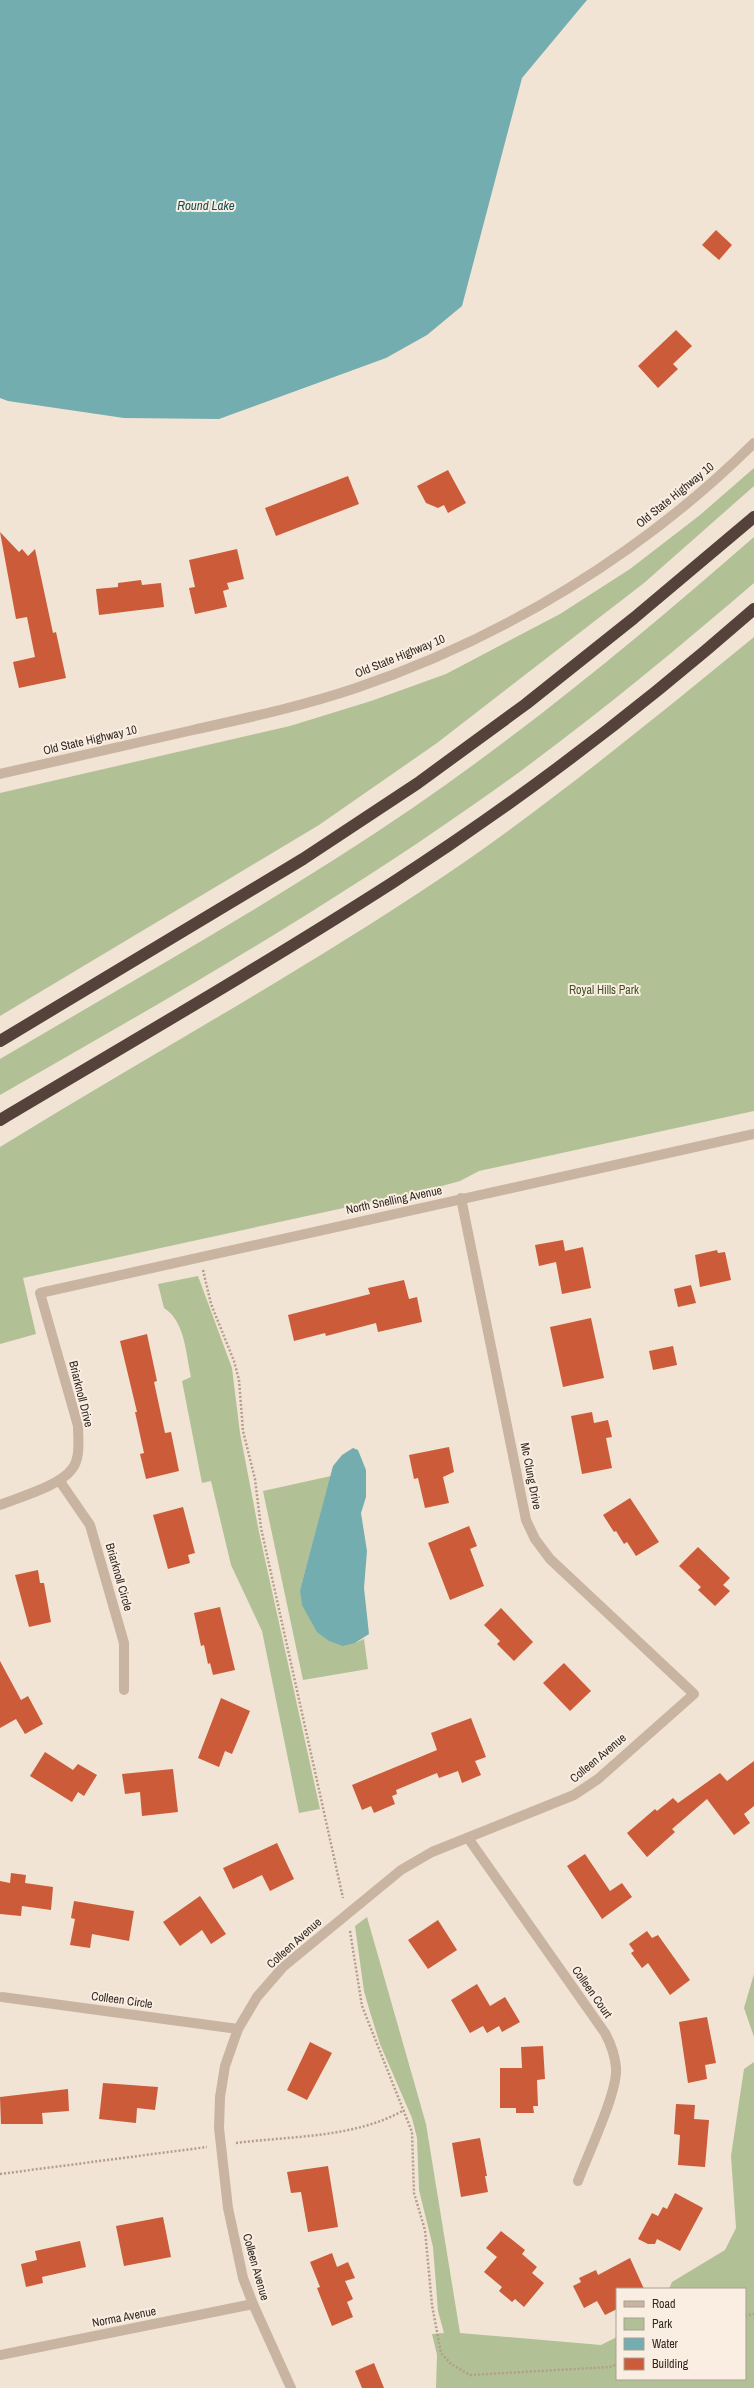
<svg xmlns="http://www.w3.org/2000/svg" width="754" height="2388" font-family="'Archivo Narrow',sans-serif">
  <rect width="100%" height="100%" fill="#f1e4d5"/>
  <!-- green -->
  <g fill="#b2c095">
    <polygon points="754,468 754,486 644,583 437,743 319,825 0,1016 0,793 290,726 371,701 446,674 560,614 630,569 700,515"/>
    <path d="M754 537V583C664 660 571 737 473 805 322 911 161 1003 0 1095V1059C139 977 281 898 414 807 533 725 645 632 754 537Z"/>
    <path d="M754 637V1111L479 1171 460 1181 431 1189 23 1278 36 1334 0 1344V1147C146 1057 296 975 438 880 548 806 651 721 754 637Z"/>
    <path d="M198 1276 232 1368 240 1433 259 1532 320 1809 299 1813 262 1631 231 1565 211 1481 202 1483 182 1381 191 1377C186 1354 185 1321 164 1308L158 1284Z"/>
    <polygon points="331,1476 300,1590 355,1643 364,1639 368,1669 303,1680 263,1491"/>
    <polygon points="367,1917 426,2124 460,2333 601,2345 617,2337 617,2379 745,2379 745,2289 669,2289 672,2282 725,2250 736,2228 731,2156 744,2069 754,2062 754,2388 436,2388 437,2355 432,2334 444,2333 438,2311 433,2247 419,2190 417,2138 412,2118 380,2044 370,2012 364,1991 355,1926"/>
    <polygon points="754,1974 754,2037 744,2008"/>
  </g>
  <!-- water -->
  <g fill="#73adaf">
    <polygon points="0,0 587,0 522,78 462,306 427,335 386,358 219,419 124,418 8,401 0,398"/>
    <polygon points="353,1448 358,1450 366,1470 366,1497 361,1513 367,1551 364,1588 369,1634 355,1643 343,1646 329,1641 317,1632 302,1605 300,1590 333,1466 342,1455"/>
  </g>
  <!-- building -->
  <g fill="#cb5b39">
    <polygon points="716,230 732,245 719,260 702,245"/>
    <polygon points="676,330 692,346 673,364 678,369 658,388 638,366"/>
    <polygon points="448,470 466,503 448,513 444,505 438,508 426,503 417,486"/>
    <polygon points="348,476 359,504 276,536 265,508"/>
    <polygon points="0,532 19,552 22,549 28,556 35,549 53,633 56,632 66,678 19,688 13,662 35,657 27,617 16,619"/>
    <polygon points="237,549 244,579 227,583 229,589 223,591 227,607 195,614 189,588 195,587 189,560"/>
    <polygon points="141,580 142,585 161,583 164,607 99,615 96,589 118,587 118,583"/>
    <polygon points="563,1240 565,1251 583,1247 591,1288 562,1294 556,1262 539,1266 535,1245"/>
    <polygon points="717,1250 718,1253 725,1252 731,1280 700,1287 695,1255"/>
    <polygon points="404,1280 409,1299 417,1297 422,1322 378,1332 376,1323 326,1336 325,1333 294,1341 288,1315 370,1294 368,1288"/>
    <polygon points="691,1285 696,1303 678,1307 674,1289"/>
    <polygon points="591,1318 604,1378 563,1387 550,1327"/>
    <polygon points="147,1334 157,1381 154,1382 165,1433 171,1432 179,1471 146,1479 140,1454 144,1453 135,1412 137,1412 120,1341"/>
    <polygon points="673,1346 677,1365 653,1370 649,1351"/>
    <polygon points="592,1412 594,1423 608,1420 612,1437 606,1438 612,1468 582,1474 571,1416"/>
    <polygon points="449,1447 454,1472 443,1477 449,1503 425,1508 418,1478 414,1479 409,1455"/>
    <polygon points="630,1498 659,1542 636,1556 627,1542 624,1544 616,1531 614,1532 603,1515"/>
    <polygon points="183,1507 195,1553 188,1555 190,1563 168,1569 153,1515"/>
    <polygon points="469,1526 477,1546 470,1549 484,1586 450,1600 428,1543"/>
    <polygon points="698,1547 730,1578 723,1585 730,1591 715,1606 698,1590 701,1587 679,1566"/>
    <polygon points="38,1570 40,1583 44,1583 51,1622 29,1627 15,1575"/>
    <polygon points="220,1607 235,1670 213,1675 210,1663 208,1664 204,1645 201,1646 194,1613"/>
    <polygon points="501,1608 533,1642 514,1661 497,1644 500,1641 484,1625"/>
    <polygon points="0,1661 21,1700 28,1696 43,1724 25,1734 16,1719 0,1728"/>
    <polygon points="564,1663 591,1691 570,1711 543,1683"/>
    <polygon points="221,1698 250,1711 232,1754 225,1751 219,1767 198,1758"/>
    <polygon points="471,1718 486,1757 475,1761 481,1775 462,1783 458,1771 439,1778 437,1773 396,1790 397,1794 392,1796 395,1804 374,1813 371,1806 362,1810 352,1785 437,1750 431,1733"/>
    <polygon points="45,1752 73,1770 78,1764 97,1775 84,1796 78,1792 72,1802 30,1776"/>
    <polygon points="754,1761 754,1806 744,1814 750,1823 734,1835 707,1799 672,1829 675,1832 647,1857 627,1833 655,1809 657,1811 673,1798 678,1803 720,1773 727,1781"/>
    <polygon points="173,1769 178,1812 142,1816 140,1792 125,1794 122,1774"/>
    <polygon points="277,1843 294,1879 270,1891 262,1875 233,1889 223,1868"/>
    <polygon points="585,1854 610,1891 622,1883 632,1897 602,1919 567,1866"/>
    <polygon points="11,1873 26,1875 25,1883 53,1887 51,1910 22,1906 21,1916 0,1914 0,1881 10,1883"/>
    <polygon points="200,1896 226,1934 211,1944 202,1930 180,1946 163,1922"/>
    <polygon points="74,1901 134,1911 129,1941 92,1934 90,1948 70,1945 75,1919 71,1918"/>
    <polygon points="438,1920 457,1950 428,1969 408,1940"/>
    <polygon points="647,1931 652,1938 658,1935 690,1980 670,1995 648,1963 642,1968 631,1953 634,1951 629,1944"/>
    <polygon points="477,1984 490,2006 505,1997 520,2022 502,2032 499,2026 487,2033 483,2026 470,2033 451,2000"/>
    <polygon points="707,2017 716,2063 705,2065 707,2079 688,2083 679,2022"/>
    <polygon points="310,2042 332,2053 307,2100 287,2090"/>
    <polygon points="543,2046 545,2079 537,2080 538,2106 533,2106 534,2113 516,2113 516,2108 500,2108 500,2068 522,2068 521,2047"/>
    <polygon points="103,2083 158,2087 155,2110 137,2108 136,2123 99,2119"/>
    <polygon points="68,2089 69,2111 42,2113 43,2124 1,2124 0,2097"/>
    <polygon points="676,2104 695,2105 694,2119 709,2120 705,2167 678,2165 680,2135 674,2134"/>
    <polygon points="480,2138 487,2176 485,2176 488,2192 461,2197 452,2143"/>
    <polygon points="328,2166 338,2227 308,2232 301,2192 291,2193 287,2172"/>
    <polygon points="675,2193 703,2208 680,2251 657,2239 655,2244 648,2244 638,2239 652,2213 658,2216 663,2207 667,2209"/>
    <polygon points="163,2217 171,2257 124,2266 116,2226"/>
    <polygon points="501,2231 525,2250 522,2254 537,2267 532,2273 544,2283 524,2307 515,2299 512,2302 499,2291 502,2287 484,2272 497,2257 486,2248"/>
    <polygon points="80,2241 86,2267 42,2277 43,2283 26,2287 21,2264 37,2260 35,2251"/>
    <polygon points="332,2253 337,2267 348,2262 355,2278 345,2281 353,2299 347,2302 353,2317 332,2326 317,2288 320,2287 310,2262"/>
    <polygon points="630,2258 644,2289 617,2289 617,2309 605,2315 597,2301 584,2308 573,2286 581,2282 579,2278 596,2270 598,2275"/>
    <polygon points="374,2363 384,2388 362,2388 355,2371"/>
  </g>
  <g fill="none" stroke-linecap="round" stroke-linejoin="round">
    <!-- path -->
    <g stroke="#b59d8b" stroke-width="2.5" stroke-dasharray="2 2" stroke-linecap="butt">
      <polyline points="203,1270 211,1304 234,1361 239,1380 243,1431 255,1479 261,1528 343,1898"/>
      <polyline points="350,1931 362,2006 412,2132 414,2193 425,2230 432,2305 441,2353 451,2364 470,2375 610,2367 617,2364"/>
      <path d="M236 2143C290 2136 356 2138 404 2110"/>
      <polyline points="0,2174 207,2147"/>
      <polyline points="745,2316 754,2314"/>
    </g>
    <!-- minor -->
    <g stroke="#c9b3a1" stroke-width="10">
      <path d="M0 774C64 759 129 745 193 730 247 718 303 706 356 688 504 638 643 553 754 443"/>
      <polyline points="59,1480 90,1525 124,1643 124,1690"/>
      <path d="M0 1505C19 1497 60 1486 72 1469 81 1458 78 1439 78 1426L40 1293 754 1134"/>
      <path d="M468 1838 605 2033C611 2044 615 2055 616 2068 618 2092 587 2156 578 2181"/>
      <polyline points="2,1997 238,2029"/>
      <polyline points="0,2355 253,2304"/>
      <polyline points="291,2388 253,2304 243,2278 228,2208 219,2128 220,2097 225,2066 238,2029 257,1997 283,1967 401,1870 432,1852 574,1795 598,1779 694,1694 550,1559 535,1539 526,1520 461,1198"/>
    </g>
    <!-- highway -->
    <g stroke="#54423b" stroke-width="12">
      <polyline points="0,1041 303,859 418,783 526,704 634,618 754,517"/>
      <path d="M0 1120C131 1042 264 965 392 883 519 801 641 708 754 609"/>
    </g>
  </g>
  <g text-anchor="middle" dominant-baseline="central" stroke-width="4" stroke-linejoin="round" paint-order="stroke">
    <!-- street labels -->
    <g font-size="12" fill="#332924" stroke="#f9eee1">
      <text transform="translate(675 495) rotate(-39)">Old State Highway 10</text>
      <text transform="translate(400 656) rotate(-22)">Old State Highway 10</text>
      <text transform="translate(90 740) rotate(-13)">Old State Highway 10</text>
      <text transform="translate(394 1200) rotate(-12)">North Snelling Avenue</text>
      <text transform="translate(81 1394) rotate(76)">Briarknoll Drive</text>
      <text transform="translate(531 1476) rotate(79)">Mc Clung Drive</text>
      <text transform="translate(119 1577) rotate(74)">Briarknoll Circle</text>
      <text transform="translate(598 1758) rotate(-40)">Colleen Avenue</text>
      <text transform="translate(294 1943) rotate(-42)">Colleen Avenue</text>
      <text transform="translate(592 1992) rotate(55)">Colleen Court</text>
      <text transform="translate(122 2000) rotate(8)">Colleen Circle</text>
      <text transform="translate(256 2267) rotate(74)">Colleen Avenue</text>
      <text transform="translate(124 2317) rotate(-11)">Norma Avenue</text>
    </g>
    <!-- park labels -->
    <g font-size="12" fill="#435227" stroke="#f9eee1">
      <text x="604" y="990">Royal Hills Park</text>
    </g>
    <!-- water labels -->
    <g font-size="13" font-style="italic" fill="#195256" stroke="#f9eee1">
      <text x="206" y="205">Round Lake</text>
    </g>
  </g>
  <!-- legend -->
  <rect x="616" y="2288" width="130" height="92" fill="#f9eee1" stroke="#aa9f95"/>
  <rect x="624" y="2301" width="20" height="6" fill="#c9b3a1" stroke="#aa9f95"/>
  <text x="652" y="2308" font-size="12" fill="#332924">Road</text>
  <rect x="624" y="2318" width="20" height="12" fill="#b2c095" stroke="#aa9f95"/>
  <text x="652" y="2328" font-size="12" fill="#332924">Park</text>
  <rect x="624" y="2338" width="20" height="12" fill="#73adaf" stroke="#aa9f95"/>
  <text x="652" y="2348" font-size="12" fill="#332924">Water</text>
  <rect x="624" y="2358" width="20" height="12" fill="#cb5b39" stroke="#aa9f95"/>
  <text x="652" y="2368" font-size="12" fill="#332924">Building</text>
</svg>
